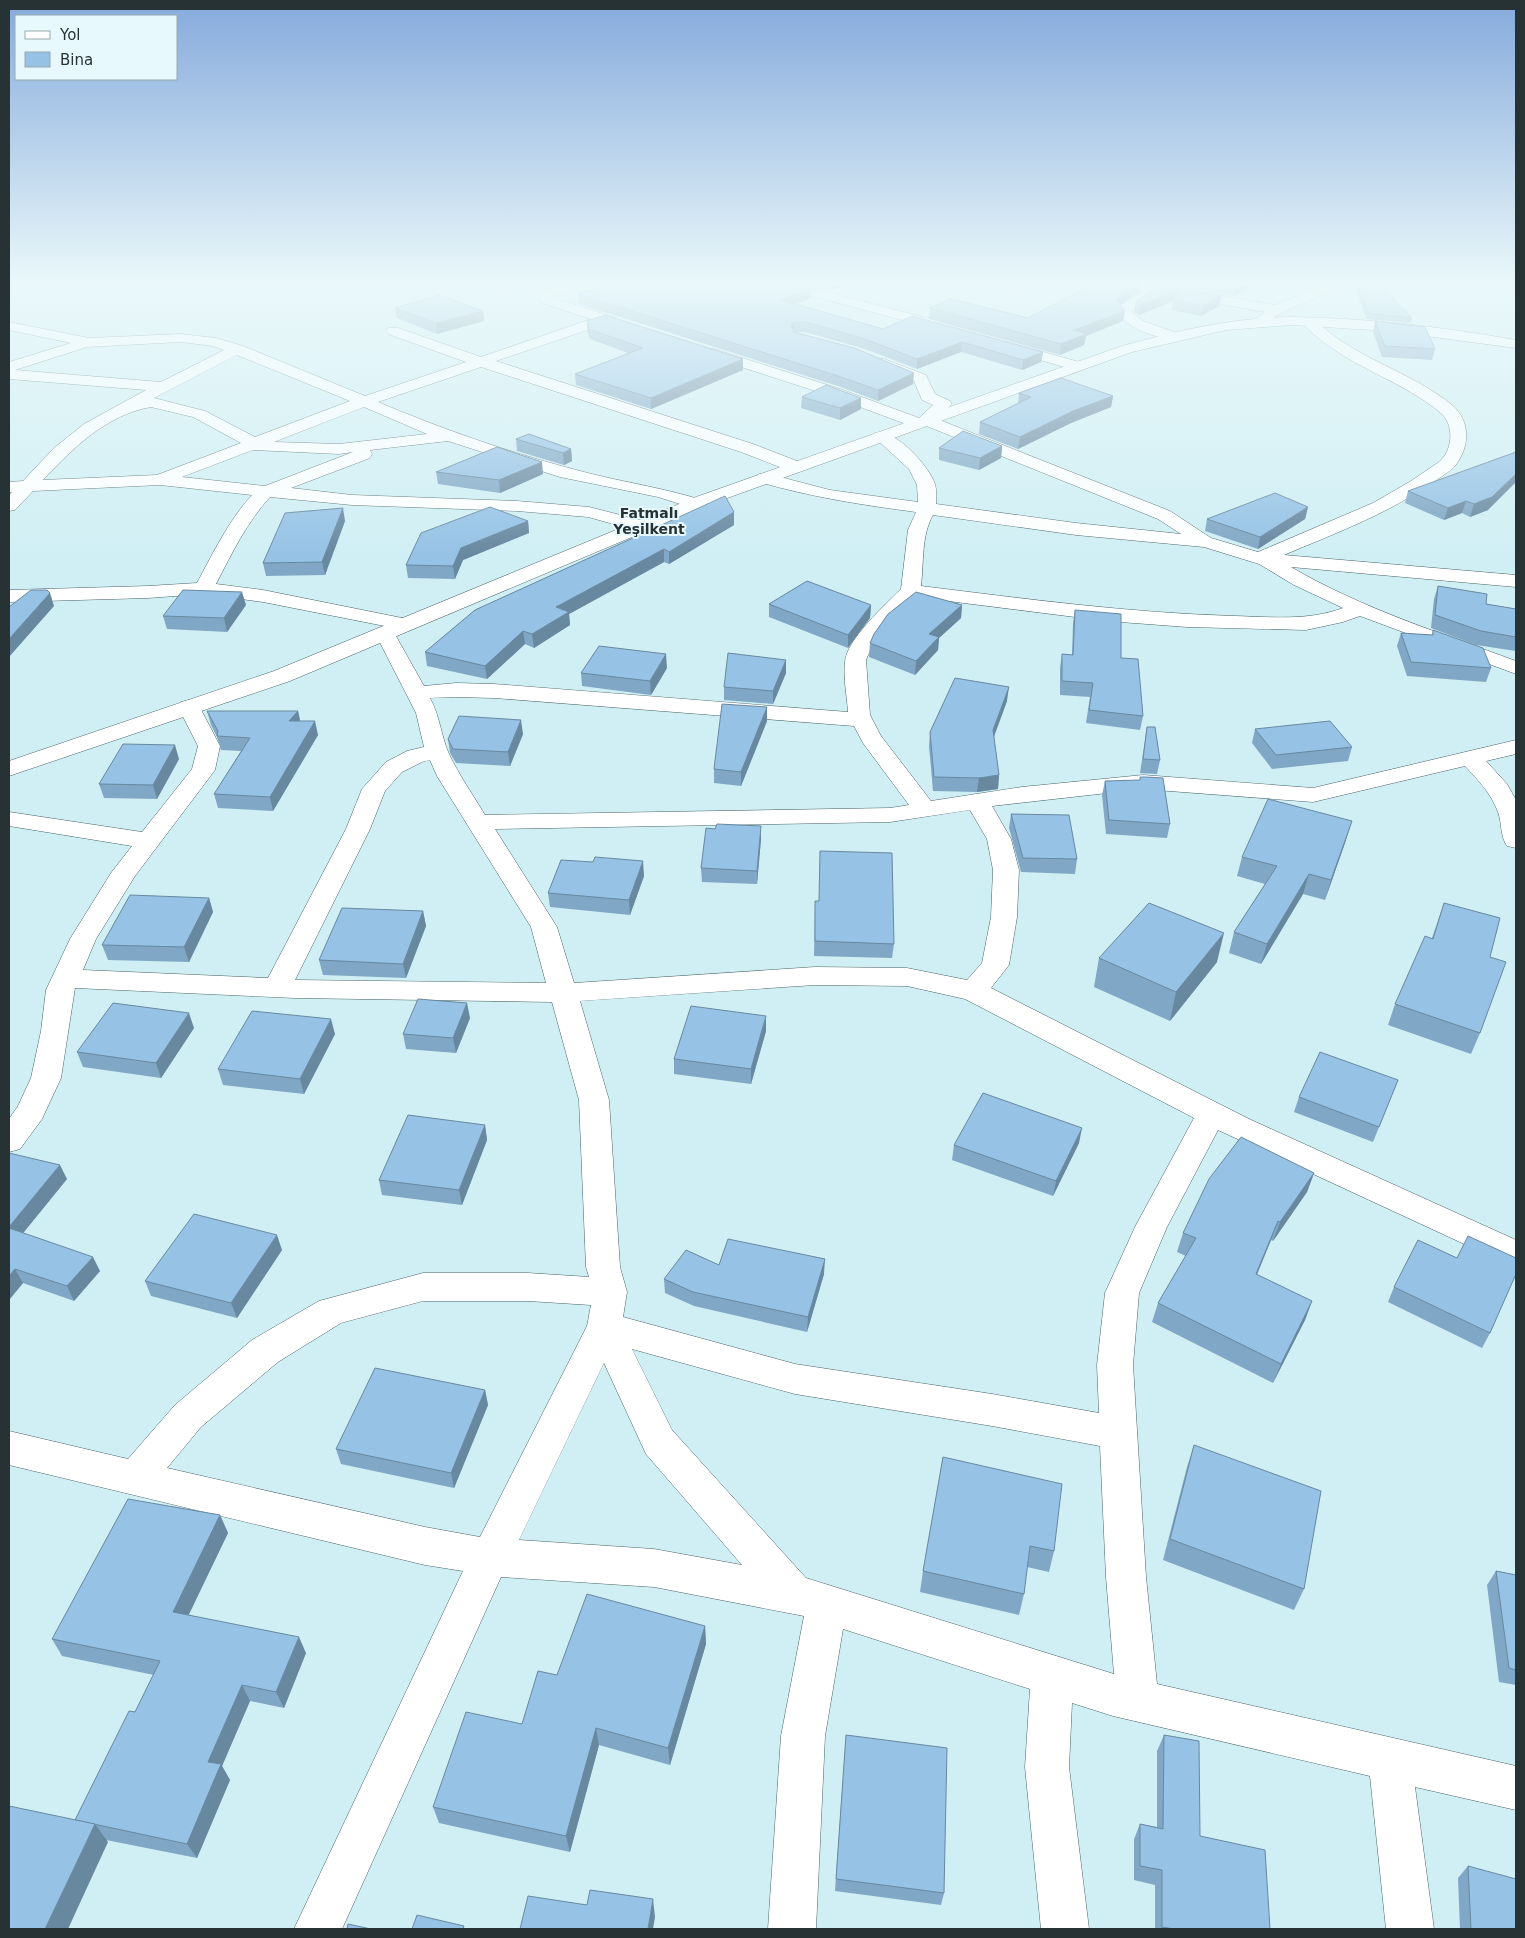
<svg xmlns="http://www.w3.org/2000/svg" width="1525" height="1938" font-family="'DejaVu Sans',sans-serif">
  <rect width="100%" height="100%" fill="#d0eff4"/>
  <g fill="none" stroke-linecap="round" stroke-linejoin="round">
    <defs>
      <g id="street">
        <path d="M561 285H627L625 288 620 289 573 291 554 296V298L616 318 618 321 616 324H605L496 361 753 444 802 463 805 467 802 471 796 472 790 471 741 452 481 367 378 402C440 428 504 451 569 468 614 481 657 486 702 500L705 504 702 508 696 509 658 497 560 477 448 441 370 450 372 454 370 458 291 488 352 495 517 501 589 507 648 522 651 526 648 530 642 532 588 517 517 511 352 505 270 497C247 522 232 553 216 584L263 590 412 620 415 624 412 628 405 630 263 602 204 594 148 598 9 602V590L148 586 197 583C213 553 229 520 252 495L160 485 33 491 15 510 9 511V496L12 492H9V482L23 481 54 448 84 424 146 390 9 379V362L71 343 9 330V322L89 338 181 334 216 338 243 346 365 396 466 362 388 334 386 331 388 328H398L481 357 591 319 542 303 540 300 543 291ZM181 342 213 346 224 350 161 382 15 370 87 347ZM237 355 350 401 255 437 205 411 154 398ZM151 407 193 417 241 443 157 475 43 480C73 448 106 415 151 407ZM364 407 427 434 339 444 274 442ZM253 450 339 454 353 452 265 486 182 477Z"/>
        <polygon points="779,285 801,285 949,324 951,327 949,330 944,331 781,288"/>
        <path d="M1127 285H1161L1275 305 1324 285H1342L1340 288 1287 310 1262 324 1257 323 1255 320 1265 312 1158 293 1131 311 1143 321 1177 333 1179 336 1177 339 1172 340C1150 335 1129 330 1116 310L1118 307 1144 291 1129 288Z"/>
        <path d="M1309 318 1314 319C1356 360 1409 370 1452 405 1471 421 1470 447 1455 466 1447 474 1436 480 1427 486 1383 516 1333 534 1284 555L1516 575V587L1291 567C1361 608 1440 633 1516 661V674L1360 616 1343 622 1306 630 1187 627 1107 621 916 597 886 626 872 646 866 660 870 715 881 736 931 801 1022 787 1143 775 1313 788 1516 740V754L1486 761 1507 784 1516 800V848L1507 846C1500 836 1502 823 1498 812 1491 793 1478 780 1465 766L1313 802 1143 789 992 806 1011 839 1019 870 1017 917 1009 965 991 988 1249 1119 1516 1240V1268L1218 1130 1167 1227 1139 1293 1133 1365 1146 1577 1157 1684 1516 1766V1810L1415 1787 1434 1929H1386L1370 1776 1113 1716 1072 1703 1069 1767 1089 1929H1041L1025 1767 1030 1689 843 1629 825 1736 816 1929H768L781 1736 804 1616 654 1587 501 1577 342 1929H294L463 1571 425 1565 9 1465V1431L128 1459 175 1405 252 1340 319 1301 423 1273H528L589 1277 586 1267 579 1100 552 1002 295 998 75 988 61 1078 42 1119 20 1149 9 1152V1119L18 1106 31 1078 41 1031 46 990 70 939 111 873 132 846 9 826V812L142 832 192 769 198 746 178 707 181 702 189 700 197 702 220 746 215 770 135 876 96 939 83 970 268 978 346 829 362 789 386 762 407 751 424 747 416 713 375 633 378 629 385 627 392 629 424 686 456 683 494 684 848 712C847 696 843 678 845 662 846 640 886 604 901 589L908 530 916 512C862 505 811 497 759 482L756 478 759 474 765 473 830 490 918 502 917 485 909 469 873 436 875 433C895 428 929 466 935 484 937 491 936 498 936 504L1076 523 1181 534 1158 519 924 425 917 428 911 426 828 395 704 355 702 352 704 349H714L840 389 919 418 933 405 922 400 914 381 874 365 872 362 874 359H884L926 375 935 394 950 401 952 404 937 419 1170 511 1211 538 1258 552 1373 503 1411 481 1439 462C1452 451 1455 427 1442 414 1400 378 1345 367 1304 325L1302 322 1304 319ZM933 515 1076 535 1204 547 1259 564 1294 585 1343 608C1308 621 1272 617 1235 616 1130 613 1026 599 921 586 924 562 921 536 933 515ZM456 697 494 698 854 726 863 743 909 805 890 808 485 815C473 795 459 775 449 754 441 736 440 716 430 698ZM430 760 437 776 531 927 546 983 295 980 370 829 385 791 402 772 422 762ZM970 810 987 839 993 870 991 917 982 963 967 980 907 968 815 967 574 983 557 927 495 829 890 822ZM815 985 907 986 965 999 1194 1118 1135 1227 1105 1293 1097 1365 1099 1413 992 1394 795 1364 623 1317 627 1292 620 1267 609 1100 580 1001ZM423 1301H528L591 1305 587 1326 480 1537 425 1527 167 1468 201 1427 278 1362 341 1323ZM632 1349 795 1394 992 1426 1100 1446 1106 1577 1114 1674 806 1578 672 1430ZM604 1363 646 1454 742 1565 654 1549 519 1540Z"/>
        <polygon points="1007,342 1083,363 1086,366 1083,369 1078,371 1002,349 1000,346 1002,343"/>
      </g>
      <path id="secondary" d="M1292 317C1368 318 1442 327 1516 340V348L1388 331 1292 325 1226 330 1132 352 708 505 290 681 9 776V761L274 671 696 497 1122 346C1181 330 1231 318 1292 317Z"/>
    </defs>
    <!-- street casing -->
    <use href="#street" stroke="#496368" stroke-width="1"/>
    <!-- secondary casing -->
    <use href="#secondary" stroke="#496368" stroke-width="1"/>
    <!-- street -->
    <use href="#street" fill="#fff" fill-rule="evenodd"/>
    <!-- secondary -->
    <use href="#secondary" fill="#fff" fill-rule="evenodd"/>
  </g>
  <!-- wall -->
  <g fill="#80a7c5">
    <polygon points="808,285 846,285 830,291"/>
    <polygon points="1091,285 1140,285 1139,292 1120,305 1125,311 1123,321 1086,336 1084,345 1060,355 929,319 930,308 1028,318"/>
    <polygon points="1188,285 1253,285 1235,296 1188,288"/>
    <polygon points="1354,285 1381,285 1412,318 1411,323 1367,319"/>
    <polygon points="811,289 811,298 796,304 883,329 1043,352 1041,362 1022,370 961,352 917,369 865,349 805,332 796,332 913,384 878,401 841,387 579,304 578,294"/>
    <polygon points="1221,296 1219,306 1201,316 1171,310 1173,301 1139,315 1134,311 1136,301"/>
    <polygon points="395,308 483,311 484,321 437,334 397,318"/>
    <polygon points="587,321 743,359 743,370 651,409 576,385 575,374 628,353 590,339 587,331"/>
    <polygon points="1375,321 1435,349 1432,360 1382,357 1373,332"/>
    <polygon points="1019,393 1113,396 1111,407 1071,423 1018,449 979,434 980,422 1018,404"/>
    <polygon points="802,397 861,409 840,420 801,408"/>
    <polygon points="516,439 571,449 572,461 564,465 517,451"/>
    <polygon points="1002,446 1001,458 979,470 939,460 939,448"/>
    <polygon points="1516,452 1488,510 1470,517 1462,513 1444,520 1405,503 1408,491"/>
    <polygon points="436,472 543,474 500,493 438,484"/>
    <polygon points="1308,507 1305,519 1258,549 1205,531 1207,519"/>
    <polygon points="345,521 325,575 266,576 263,563"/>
    <polygon points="528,521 529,533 463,560 455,579 408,578 406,565"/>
    <polygon points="734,525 669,564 664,562 569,614 570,625 534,648 525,644 487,679 427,666 425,652 475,610"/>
    <polygon points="1438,586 1486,604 1516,609 1516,651 1476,645 1431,628 1434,599"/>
    <polygon points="769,604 871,605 870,618 848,648 769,617"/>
    <polygon points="246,605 227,632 167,629 163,616"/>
    <polygon points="962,605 961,618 939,638 938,650 915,675 869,657 870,643"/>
    <polygon points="1075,610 1121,658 1143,716 1140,730 1086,723 1090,697 1060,695 1060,668 1062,654 1072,655 1073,623"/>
    <polygon points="1433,630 1491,668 1486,682 1407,676 1397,646 1401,633 1432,635"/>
    <polygon points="786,660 786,673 773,704 724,700 724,687"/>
    <polygon points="667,668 651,695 582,686 581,673"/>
    <polygon points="1007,701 994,737 999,775 998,789 977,792 933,791 929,746 930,732"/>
    <polygon points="207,711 298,711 300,721 318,735 273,811 218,808 214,794 241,751 221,750 217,737 211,725"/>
    <polygon points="767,721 741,786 714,783 714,769"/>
    <polygon points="1147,727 1160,760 1157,774 1140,773"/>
    <polygon points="1255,729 1352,747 1348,761 1272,769 1252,743"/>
    <polygon points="523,734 510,766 456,763 450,753 448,739"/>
    <polygon points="179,759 157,799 104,798 99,784"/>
    <polygon points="1105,781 1170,824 1167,838 1106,834 1102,795"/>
    <polygon points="1011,814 1077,859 1075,874 1021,872 1009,828"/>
    <polygon points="715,829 761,839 757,884 702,882 701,868"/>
    <polygon points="1346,840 1325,900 1303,894 1261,964 1229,953 1234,932 1265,884 1237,876 1242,857"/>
    <polygon points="644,876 630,915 550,907 548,893"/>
    <polygon points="209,898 213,912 189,962 108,960 102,945"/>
    <polygon points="815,901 819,901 894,944 892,958 814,956"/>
    <polygon points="1444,903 1490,957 1480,1033 1471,1054 1388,1025 1395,1004 1432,938"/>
    <polygon points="423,911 426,926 406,978 323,975 319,960"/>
    <polygon points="1099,958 1217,962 1170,1021 1094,987"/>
    <polygon points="470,1018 456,1053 406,1049 403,1034"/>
    <polygon points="194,1028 161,1078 83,1067 77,1052"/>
    <polygon points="766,1031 751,1084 674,1074 674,1059"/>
    <polygon points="335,1034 304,1094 223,1085 218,1069"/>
    <polygon points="1398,1080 1373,1142 1294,1112 1299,1097"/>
    <polygon points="485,1125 487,1140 462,1205 382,1195 379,1180"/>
    <polygon points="1079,1143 1053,1196 952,1160 954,1145"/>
    <polygon points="9,1153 67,1179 23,1233 100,1271 74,1301 23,1283 9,1300"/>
    <polygon points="1314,1173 1307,1192 1273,1241 1271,1240 1257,1275 1312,1301 1305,1320 1273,1383 1152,1322 1158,1303 1186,1256 1177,1252 1183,1233"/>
    <polygon points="282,1250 237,1318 151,1296 145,1281"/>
    <polygon points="719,1265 824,1274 807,1332 694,1306 665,1293 664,1279"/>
    <polygon points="1394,1287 1490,1333 1482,1348 1388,1302"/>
    <polygon points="485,1390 488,1405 454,1488 341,1464 336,1449"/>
    <polygon points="1194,1445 1304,1589 1294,1610 1163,1560 1187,1467"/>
    <polygon points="943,1457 1054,1551 1049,1572 1027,1567 1024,1594 1019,1615 920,1592 923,1571"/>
    <polygon points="220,1515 228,1533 188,1615 306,1653 284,1708 250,1701 222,1766 230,1780 197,1858 106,1840 108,1842 75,1820 135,1712 154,1675 62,1656 52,1639"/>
    <polygon points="1496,1571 1516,1575 1516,1685 1499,1682 1487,1585"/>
    <polygon points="705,1626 706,1644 670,1765 599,1745 570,1852 439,1823 433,1807 522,1724 557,1675"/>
    <polygon points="846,1735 944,1893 941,1905 835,1891"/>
    <polygon points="1164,1735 1200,1836 1270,1929 1155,1929 1155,1885 1134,1880 1134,1839 1140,1824 1157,1827 1157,1751"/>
    <polygon points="1468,1866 1516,1929 1460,1929 1458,1878"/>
  </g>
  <!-- shaded-wall -->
  <g fill="#6888a0">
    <polygon points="830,285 846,285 830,291"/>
    <polygon points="1136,285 1140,285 1139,292 1114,309 1116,299"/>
    <polygon points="1238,285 1253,285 1235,296 1237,286"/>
    <polygon points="811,289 811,298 781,310 781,300"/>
    <polygon points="1181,289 1173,300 1173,301 1139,315 1140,305"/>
    <polygon points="1221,296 1219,306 1201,316 1203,306"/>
    <polygon points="483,311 484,321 437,334 436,323"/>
    <polygon points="1125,311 1123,321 1086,336 1084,345 1060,355 1061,344 1074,330"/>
    <polygon points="794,322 794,332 791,326"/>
    <polygon points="962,342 961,352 917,369 917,359"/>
    <polygon points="1043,352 1041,362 1022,370 1023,360"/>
    <polygon points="743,359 743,370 651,409 651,398"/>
    <polygon points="914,373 913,384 878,401 878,390"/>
    <polygon points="1113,396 1111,407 1071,423 1018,449 1020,437 1073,411"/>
    <polygon points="861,398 861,409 840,420 840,408"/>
    <polygon points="1002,446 1001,458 979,470 980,458"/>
    <polygon points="571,449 572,461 564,465 563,453"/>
    <polygon points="542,462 543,474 500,493 499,480"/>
    <polygon points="1516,474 1516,482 1488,510 1470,517 1474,504"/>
    <polygon points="1466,501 1462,513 1444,520 1448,508"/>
    <polygon points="1308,507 1305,519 1258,549 1260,537"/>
    <polygon points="343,508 345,521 325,575 322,562"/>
    <polygon points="734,512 734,525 669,564 669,552"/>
    <polygon points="528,521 529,533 463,560 455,579 453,566 461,548"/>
    <polygon points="664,549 664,562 569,614 570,625 534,648 532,634 556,607"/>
    <polygon points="242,592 246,605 227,632 224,618"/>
    <polygon points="50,593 54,606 9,657 9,639"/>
    <polygon points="871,605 870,618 848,648 848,635"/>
    <polygon points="962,605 961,618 939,638 938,650 915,675 916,661 929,634"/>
    <polygon points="523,631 525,644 487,679 485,666"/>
    <polygon points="666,654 667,668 651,695 650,681"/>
    <polygon points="786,660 786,673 773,704 773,691"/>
    <polygon points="1009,687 1007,701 991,744 993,730"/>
    <polygon points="767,707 767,721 741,786 741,772"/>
    <polygon points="298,711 301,725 289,721"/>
    <polygon points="521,720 523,734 510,766 508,752"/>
    <polygon points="315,721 318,735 273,811 270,797"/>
    <polygon points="175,745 179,759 157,799 153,785"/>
    <polygon points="999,775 998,789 977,792 979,778"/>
    <polygon points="1352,821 1346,840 1325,900 1331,880"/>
    <polygon points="761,826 761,839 757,884 757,871"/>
    <polygon points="643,861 644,876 630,915 629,900"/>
    <polygon points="1309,874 1303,894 1261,964 1267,944"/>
    <polygon points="209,898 213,912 189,962 184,947"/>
    <polygon points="423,911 426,926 406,978 403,964"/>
    <polygon points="1224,933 1217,962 1170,1021 1176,992"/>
    <polygon points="467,1003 470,1018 456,1053 453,1038"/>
    <polygon points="189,1013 194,1028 161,1078 156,1063"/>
    <polygon points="766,1016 766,1031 751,1084 751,1069"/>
    <polygon points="331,1019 335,1034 304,1094 300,1079"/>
    <polygon points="485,1125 487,1140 462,1205 459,1190"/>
    <polygon points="1082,1128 1079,1143 1053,1196 1056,1181"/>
    <polygon points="60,1165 67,1179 15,1243 9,1230 9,1227"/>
    <polygon points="1314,1173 1307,1192 1273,1241 1280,1222"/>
    <polygon points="1278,1221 1271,1240 1249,1293 1256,1274"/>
    <polygon points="277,1235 282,1250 237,1318 231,1303"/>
    <polygon points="93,1257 100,1271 74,1301 67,1286"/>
    <polygon points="825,1259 824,1274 807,1332 808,1317"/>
    <polygon points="15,1269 23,1283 9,1300 9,1276"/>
    <polygon points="1312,1301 1305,1320 1273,1383 1281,1364"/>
    <polygon points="485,1390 488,1405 454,1488 451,1473"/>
    <polygon points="220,1515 228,1533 182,1629 173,1612"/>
    <polygon points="705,1626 706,1644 670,1765 668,1748"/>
    <polygon points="299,1637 306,1653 284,1708 276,1692"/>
    <polygon points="242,1685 250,1701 222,1766 230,1780 197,1858 187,1844 208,1762"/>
    <polygon points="596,1728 599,1745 570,1852 566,1836"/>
    <polygon points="95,1824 108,1842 68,1929 45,1929"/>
    <polygon points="653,1899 655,1917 653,1929 648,1929"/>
  </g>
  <!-- building -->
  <g fill="#95c2e5" stroke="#6888a0">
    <polygon points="608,285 798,285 811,289 781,300 883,329 912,316 1043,352 1023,360 962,342 917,359 865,339 805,322 794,322 791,326 794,332 854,348 914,373 878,390 841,377 578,294"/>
    <polygon points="1091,285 1136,285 1116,299 1125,311 1074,330 1086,334 1061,344 930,308 951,299 1028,318"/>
    <polygon points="1160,285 1221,296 1203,306 1173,300 1181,289 1140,305 1136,301"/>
    <polygon points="1357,285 1381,285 1412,318 1369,313"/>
    <polygon points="439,295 483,311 436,323 395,308"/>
    <polygon points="605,315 743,359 651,398 575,374 643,348 589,329 587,321"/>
    <polygon points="1375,321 1425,327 1435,349 1385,346"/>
    <polygon points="1061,378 1113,396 1073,411 1020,437 980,422 1031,397 1019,393"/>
    <polygon points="826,385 861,398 840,408 802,397"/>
    <polygon points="963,431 1002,446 980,458 939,448"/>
    <polygon points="529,434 571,449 563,453 516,439"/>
    <polygon points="497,447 542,462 499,480 436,472"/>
    <polygon points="1516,452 1516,474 1492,497 1474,504 1466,501 1448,508 1408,491"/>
    <polygon points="1275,493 1308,507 1260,537 1207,519"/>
    <polygon points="725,496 734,512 669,552 664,549 556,607 569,612 532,634 523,631 485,666 425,652 475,610"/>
    <polygon points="490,507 528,521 461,548 453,566 406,565 421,533"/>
    <polygon points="343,508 322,562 263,563 285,513"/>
    <polygon points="807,581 871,605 848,635 769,604"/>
    <polygon points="1438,586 1487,594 1486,604 1516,609 1516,637 1481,631 1435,615"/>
    <polygon points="31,590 47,590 50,593 9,639 9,607"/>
    <polygon points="183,590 242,592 224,618 163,616"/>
    <polygon points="916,592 962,605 929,634 939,637 916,661 870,643 874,634 888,614"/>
    <polygon points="1075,610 1121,614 1121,658 1138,659 1143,716 1089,710 1093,683 1062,681 1062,654 1073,655"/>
    <polygon points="1433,630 1483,648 1491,668 1411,662 1401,633 1433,635"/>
    <polygon points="599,646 666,654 650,681 581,673"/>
    <polygon points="728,653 786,660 773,691 724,687"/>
    <polygon points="955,678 1009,687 993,730 999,775 979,778 934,777 930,732"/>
    <polygon points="722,704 767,707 741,772 714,769"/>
    <polygon points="207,711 298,711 289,721 315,721 270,797 214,794 250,738 217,736 218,731"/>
    <polygon points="459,716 521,720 508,752 453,749 448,739"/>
    <polygon points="1330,721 1352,747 1276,755 1255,729"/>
    <polygon points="1147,727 1155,727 1160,760 1143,759"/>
    <polygon points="123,744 175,745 153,785 99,784"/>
    <polygon points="1140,777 1146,777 1163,778 1170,824 1109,820 1105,781 1140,780"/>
    <polygon points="1268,799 1352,821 1331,880 1309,874 1267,944 1234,932 1277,866 1242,857"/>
    <polygon points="1011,814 1069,815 1077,859 1023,858"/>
    <polygon points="717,824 761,826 757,871 701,868 706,828 715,829"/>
    <polygon points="820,851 892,853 894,944 815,941 815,901 819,901"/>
    <polygon points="595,857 643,861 629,900 548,893 561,860 593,862"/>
    <polygon points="130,895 209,898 184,947 102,945"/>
    <polygon points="1149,903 1224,933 1176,992 1099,958"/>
    <polygon points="1444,903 1500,918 1490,957 1506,962 1480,1033 1395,1004 1425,936 1433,939"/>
    <polygon points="342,908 423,911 403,964 319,960"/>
    <polygon points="418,999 467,1003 453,1038 403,1034"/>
    <polygon points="113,1003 189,1013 156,1063 77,1052"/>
    <polygon points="691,1006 766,1016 751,1069 674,1059"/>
    <polygon points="252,1011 331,1019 300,1079 218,1069"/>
    <polygon points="1320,1052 1398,1080 1379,1127 1299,1097"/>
    <polygon points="983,1093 1082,1128 1056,1181 954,1145"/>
    <polygon points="408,1115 485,1125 459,1190 379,1180"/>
    <polygon points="1241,1137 1314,1173 1280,1222 1278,1221 1256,1274 1312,1301 1281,1364 1158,1303 1196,1238 1183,1233 1209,1179"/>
    <polygon points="9,1153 60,1165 9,1227"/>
    <polygon points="194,1214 277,1235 231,1303 145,1281"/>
    <polygon points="9,1228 93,1257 67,1286 15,1269 9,1276"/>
    <polygon points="1468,1236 1516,1258 1516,1274 1490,1333 1394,1287 1418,1240 1457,1258"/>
    <polygon points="728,1239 825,1259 808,1317 693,1292 664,1279 686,1250 719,1265"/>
    <polygon points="375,1368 485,1390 451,1473 336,1449"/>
    <polygon points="1194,1445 1321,1491 1304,1589 1170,1539"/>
    <polygon points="943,1457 1062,1484 1054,1551 1030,1546 1024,1594 923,1571"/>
    <polygon points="128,1499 220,1515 173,1612 299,1637 276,1692 242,1685 208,1762 221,1764 187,1844 75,1820 129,1711 135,1712 160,1661 52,1639"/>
    <polygon points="1496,1571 1516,1575 1516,1670 1509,1668"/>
    <polygon points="587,1594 705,1626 668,1748 596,1728 566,1836 433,1807 466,1712 522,1724 538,1671 557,1675"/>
    <polygon points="846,1735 947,1748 944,1893 836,1879"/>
    <polygon points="1164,1735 1199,1741 1200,1836 1265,1850 1270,1929 1174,1929 1162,1927 1162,1870 1140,1866 1140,1824 1163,1829"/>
    <polygon points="9,1806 95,1824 45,1929 9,1929"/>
    <polygon points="1468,1866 1516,1879 1516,1929 1471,1929"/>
    <polygon points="590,1890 653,1899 648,1929 520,1929 528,1896 587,1905"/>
    <polygon points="417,1915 464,1926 463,1929 412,1929"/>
    <polygon points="348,1924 371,1929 347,1929"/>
  </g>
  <!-- sky -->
  <linearGradient id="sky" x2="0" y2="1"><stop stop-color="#85aadc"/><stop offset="0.51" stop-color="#eaf8fa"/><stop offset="1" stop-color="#eaf8fa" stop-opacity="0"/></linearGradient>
  <rect width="1525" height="556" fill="url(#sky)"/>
  <g text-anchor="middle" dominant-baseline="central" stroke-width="4" stroke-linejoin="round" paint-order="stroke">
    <!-- far-quarter labels -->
    <g font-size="14" font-weight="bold" fill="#263234" stroke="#e7f9fd">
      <text x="649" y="513">Fatmalı<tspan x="649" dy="16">Yeşilkent</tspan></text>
    </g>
  </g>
  <!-- border -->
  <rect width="1525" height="1938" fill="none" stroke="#263234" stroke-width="20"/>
  <!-- legend -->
  <rect x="15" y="15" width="162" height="65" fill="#e7f9fd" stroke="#9aa9ad"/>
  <rect x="25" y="31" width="25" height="8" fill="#ffffff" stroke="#9aa9ad"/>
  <text x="60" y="40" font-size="15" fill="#263234">Yol</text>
  <rect x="25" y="52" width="25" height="15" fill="#95c2e5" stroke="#9aa9ad"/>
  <text x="60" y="65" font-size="15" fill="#263234">Bina</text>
</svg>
